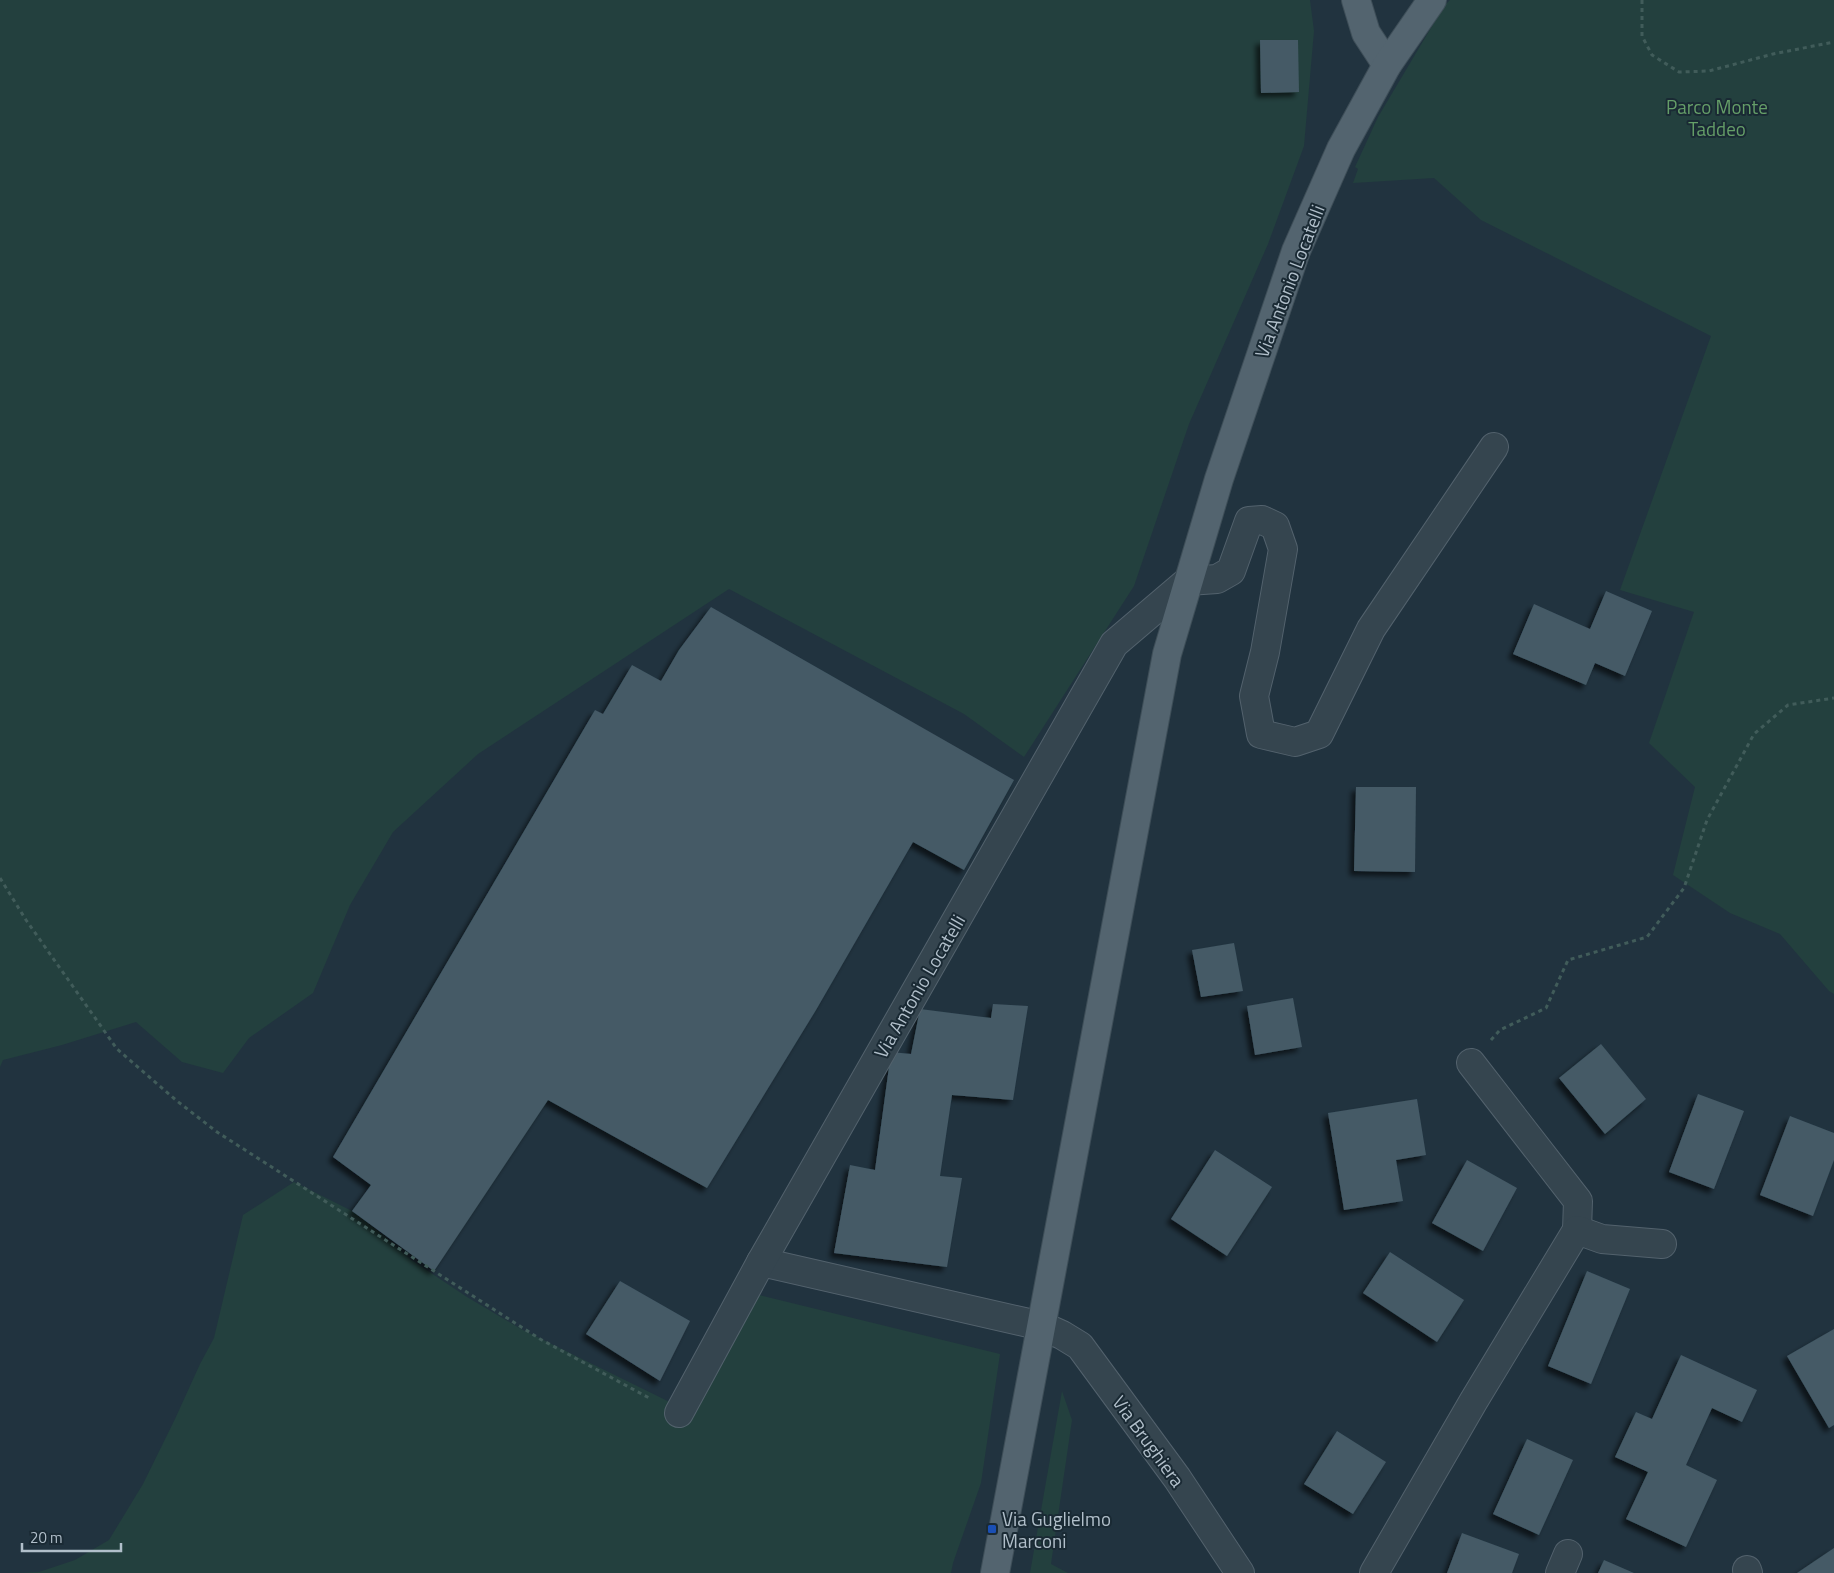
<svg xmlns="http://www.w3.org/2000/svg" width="1834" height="1573" font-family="'Titillium Web',sans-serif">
  <defs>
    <filter id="shadow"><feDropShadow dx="-4.5" dy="4.5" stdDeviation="2.5" flood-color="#0009"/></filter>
  </defs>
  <rect width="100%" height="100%" fill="#21333f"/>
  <!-- green -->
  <g fill="#23403e">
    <polygon points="0,0 1310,0 1314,31 1304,146 1268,244 1189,424 1134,586 1024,757 964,714 729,589 478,754 393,832 350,905 313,993 249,1038 223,1073 182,1062 136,1022 62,1045 3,1060 0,1067"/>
    <polygon points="1450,0 1834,0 1834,994 1829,991 1780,934 1730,913 1673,875 1695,787 1649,743 1694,612 1620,590 1711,336 1481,220 1434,178 1353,183 1358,169 1355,167 1378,117 1444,6"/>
    <polygon points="294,1182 352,1211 378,1231 410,1259 467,1297 521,1329 692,1413 751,1293 1000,1354 981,1483 953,1563 951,1573 19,1573 39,1572 75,1560 109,1540 143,1484 175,1419 200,1364 214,1338 243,1215"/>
    <polygon points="1062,1391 1072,1420 1051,1564 1068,1573 1030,1573"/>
  </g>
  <!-- building -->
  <g fill="#445a66" filter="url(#shadow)">
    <polygon points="1260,40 1298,40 1299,92 1261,93"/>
    <polygon points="1606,591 1652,611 1625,676 1595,663 1586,685 1513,654 1534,604 1590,629"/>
    <polygon points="711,607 1014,780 964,870 913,842 816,1010 707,1188 548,1100 434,1271 352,1211 371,1185 333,1157 595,710 603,714 632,665 661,681 679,650"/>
    <polygon points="1356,787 1416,787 1415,872 1354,871"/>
    <polygon points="1234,943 1243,991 1201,997 1192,950"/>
    <polygon points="1293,998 1302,1047 1255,1055 1247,1006"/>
    <polygon points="993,1004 1028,1006 1013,1100 952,1095 940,1176 962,1178 947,1267 834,1253 850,1165 875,1170 891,1052 911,1054 920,1009 991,1018"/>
    <polygon points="1601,1044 1646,1099 1605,1134 1559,1078"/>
    <polygon points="1698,1094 1744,1111 1714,1189 1669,1172"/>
    <polygon points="1417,1099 1426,1155 1396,1160 1403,1201 1344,1210 1328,1113"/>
    <polygon points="1790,1116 1834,1133 1834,1160 1813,1216 1760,1195"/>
    <polygon points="1215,1150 1272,1187 1227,1256 1171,1219"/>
    <polygon points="1467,1160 1517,1188 1483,1251 1432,1223"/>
    <polygon points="1390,1252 1464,1300 1437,1342 1363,1293"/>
    <polygon points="1587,1271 1630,1289 1591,1384 1548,1366"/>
    <polygon points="620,1281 690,1321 660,1381 586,1334"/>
    <polygon points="1834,1329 1834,1425 1829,1428 1787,1356"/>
    <polygon points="1681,1355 1757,1390 1742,1422 1712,1408 1686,1465 1717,1480 1686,1547 1626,1519 1648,1472 1615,1457 1636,1412 1652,1419"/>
    <polygon points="1337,1431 1386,1462 1353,1514 1304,1484"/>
    <polygon points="1527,1439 1573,1460 1539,1535 1493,1514"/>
    <polygon points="1462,1533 1519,1554 1512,1573 1447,1573"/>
    <polygon points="1834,1548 1834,1573 1797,1573"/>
    <polygon points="1604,1560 1634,1573 1598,1573"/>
  </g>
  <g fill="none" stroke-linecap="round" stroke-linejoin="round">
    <defs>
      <g id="minor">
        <polyline points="1471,1063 1578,1201 1577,1230"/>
        <polyline points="761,1262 1042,1326 1062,1335 1080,1346 1177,1478 1240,1573"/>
        <polyline points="679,1413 761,1262 1114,644 1188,581 1217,579 1231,571 1249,521 1262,520 1275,526 1283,549 1265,652 1254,696 1261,734 1295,742 1319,734 1371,629 1494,447"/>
        <polyline points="1747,1570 1748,1573"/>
        <polyline points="1374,1573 1473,1402 1577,1230 1602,1239 1662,1244"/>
        <polyline points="1560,1573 1568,1554"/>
      </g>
      <g id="major">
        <polyline points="1356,0 1366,33 1387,65"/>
        <polyline points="995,1573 1167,654 1219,479 1296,251 1341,149 1387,65 1432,0"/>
      </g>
    </defs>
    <!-- minor casing -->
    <use href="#minor" stroke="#53626d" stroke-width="30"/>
    <!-- major casing -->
    <use href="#major" stroke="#3e4e58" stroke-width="30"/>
    <!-- path -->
    <g stroke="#415c5a" stroke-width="3" stroke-dasharray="4 4" stroke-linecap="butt">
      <polyline points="1642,0 1642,36 1652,55 1679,72 1709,71 1773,54 1834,42"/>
      <polyline points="0,878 26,920 117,1049 177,1101 217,1132 540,1339 651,1399"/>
      <polyline points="1491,1040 1500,1030 1546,1008 1568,960 1647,937 1684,888 1707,820 1754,734 1788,705 1834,698"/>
    </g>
    <!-- minor -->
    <use href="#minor" stroke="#35454f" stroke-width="28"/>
    <!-- major -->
    <use href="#major" stroke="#53646f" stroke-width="28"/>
  </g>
  <!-- markers -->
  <rect fill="#1a4fb4" stroke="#1a2a34" stroke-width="2" x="987" y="1524" width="10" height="10" rx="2.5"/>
  <g text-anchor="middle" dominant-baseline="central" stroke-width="4" stroke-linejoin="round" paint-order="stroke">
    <!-- park labels -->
    <g font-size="19" fill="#659e68" stroke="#1a2a34">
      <text x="1717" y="106">Parco Monte<tspan x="1717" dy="22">Taddeo</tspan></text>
    </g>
    <!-- street labels -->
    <g font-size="19" fill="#b1bfca" stroke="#1a2a34">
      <text transform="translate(1289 281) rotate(-69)">Via Antonio Locatelli</text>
      <text transform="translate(919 986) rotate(-60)">Via Antonio Locatelli</text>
      <text transform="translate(1149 1441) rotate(54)">Via Brughiera</text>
    </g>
    <!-- poi labels -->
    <g font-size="19" fill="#b1bfca" stroke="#1a2a34" text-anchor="start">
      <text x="1002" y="1518">Via Guglielmo<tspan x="1002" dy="22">Marconi</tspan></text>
    </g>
  </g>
  <!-- scale -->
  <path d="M22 1543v8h99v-8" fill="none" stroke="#b1bfca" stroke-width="2.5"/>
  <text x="30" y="1543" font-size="15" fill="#b1bfca" stroke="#1a2a34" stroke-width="4" paint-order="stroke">20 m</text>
</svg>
